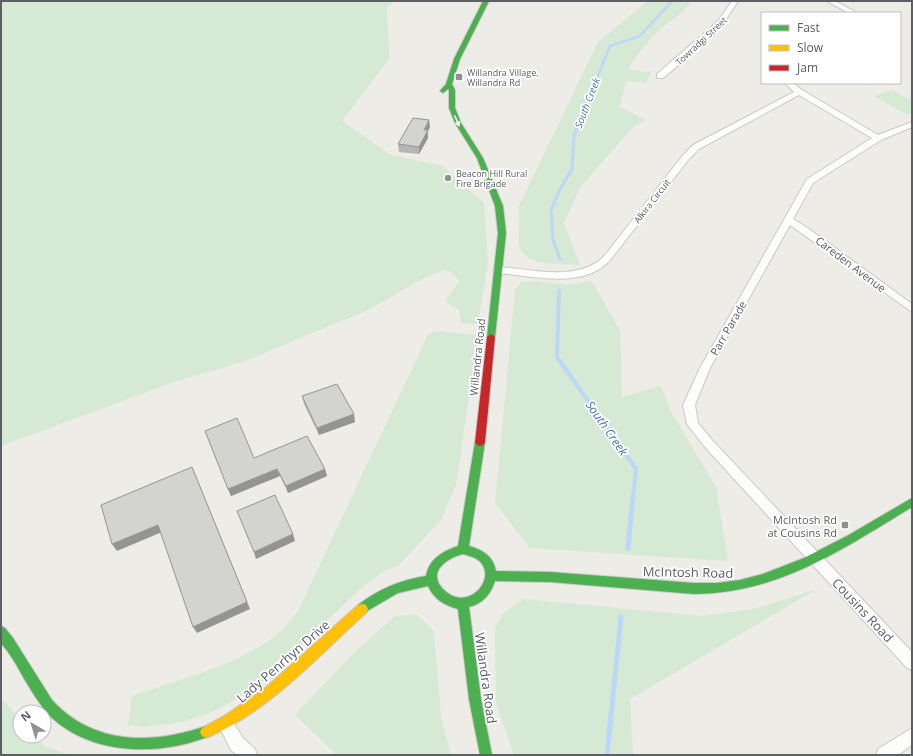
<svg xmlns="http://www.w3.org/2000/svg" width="913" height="756" font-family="'Open Sans',sans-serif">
  <rect width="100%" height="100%" fill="#edece7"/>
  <!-- green -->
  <g fill="#d5e9d4">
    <polygon points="1,1 394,1 387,8 389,59 342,121 391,155 443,166 484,203 488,263 478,324 461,323 459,310 448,304 446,299 460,281 449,271 443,270 424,278 368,310 245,361 171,383 1,446"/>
    <path d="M648 1H691C685 13 674 18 664 26 650 39 638 52 628 69L643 72 652 71 646 83 626 81 620 107 646 120 634 126 581 186 564 223 580 265C563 264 523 267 519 245 517 232 522 220 518 208L598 42Z"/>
    <polygon points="893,90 912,101 912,113 907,115 874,96"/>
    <polygon points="537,281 567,285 592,281 620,331 622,397 661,386 670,410 716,487 728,561 530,548 495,503 515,291 521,282"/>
    <path d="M435 331 478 335 456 485 441 520 399 565 381 573 359 590 270 675 249 692 214 711 183 722 144 727 128 725 132 696C177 680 238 665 275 636 284 629 291 620 298 611L426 339 428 335Z"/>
    <polygon points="817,589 630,699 633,755 514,755 496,703 495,629 503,613 524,599 701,616 754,609"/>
    <polygon points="417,615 434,631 441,718 451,755 337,755 295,715 354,653 395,616"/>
    <polygon points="1,698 20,719 20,736 35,736 44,746 69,755 1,755"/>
  </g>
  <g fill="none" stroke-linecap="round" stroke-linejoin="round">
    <!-- stream-far3 -->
    <polyline stroke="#bbd8f8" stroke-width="2.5" points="576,129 610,46 640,36 672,1"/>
    <!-- stream-far2 -->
    <g stroke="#bbd8f8" stroke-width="3">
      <polyline points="560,259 553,240 551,210 560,189 572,169 574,135 577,128"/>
      <polyline points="559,292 559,290"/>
    </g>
    <!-- stream-far1 -->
    <polyline stroke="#bbd8f8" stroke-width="4" points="559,291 557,357 636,469 633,497"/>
    <!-- stream -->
    <g stroke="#bbd8f8" stroke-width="5">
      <polyline points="628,548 633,496"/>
      <polyline points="607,755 621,617"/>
    </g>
    <defs>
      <g id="street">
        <polygon points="732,1 738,1 723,24 674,69 663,78 657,78 657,74 718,21"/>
        <polygon points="827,1 835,1 857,13 849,13"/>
        <path d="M785 83H793L802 90 878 135 912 122V127L881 140 813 183 793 219 809 229 912 304V312L790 225 710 368 695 405 698 423 712 440 912 652V670L907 668 704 446 687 424 683 405 700 368 807 179 872 138 799 95 699 149 689 159 611 259C585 290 533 276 498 273L493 270 498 267C531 269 580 283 605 255L683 155 693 145 794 92Z"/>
        <polygon points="226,716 231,719 243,738 255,749 257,755 237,755 231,750 218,724 221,719"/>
        <polygon points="912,728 912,745 898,755 876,755 878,749"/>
      </g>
      <g id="fast">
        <polygon points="483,1 489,1 460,59 452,84 455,90 455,108 461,123 483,158 503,206 506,233 495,337 491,340 487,337 498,233 495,206 477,158 455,123 449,108 449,90 448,89 443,93 440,91 446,84 454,59"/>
        <path d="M480 438 483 439 485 442 469 546C483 550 493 556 496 571L550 572 694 583H717L740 580 763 574 804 558 847 536 912 498V507C843 549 777 594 694 594L550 582 495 581C491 594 482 604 469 607L481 699 492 755H480L469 699 458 609C444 605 434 599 428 586L398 593 362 614 358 613 356 609 358 605C379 589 400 580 426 576 429 559 443 551 458 546L475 442 477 439ZM463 554C467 555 471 556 475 558 502 573 470 615 444 590 439 585 437 582 437 574 440 563 452 557 463 554Z"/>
        <path d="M1 626 5 628 13 638 52 700C93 745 152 745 206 726L210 728 212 732 210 736C160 756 94 756 52 718 40 706 31 690 22 675 18 667 13 659 8 652 6 649 2 645 1 642 0 638 1 631 1 626Z"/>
      </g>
      <path id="slow" d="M362 604 366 605 368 609 366 613C316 658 269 712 206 738L202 736 200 732 202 728 224 716 265 688 358 605Z"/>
      <polygon id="jam" points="491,334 495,337 485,442 483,445 480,446 477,445 475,442 487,337"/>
    </defs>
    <!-- street casing -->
    <use href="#street" stroke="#c9c9c9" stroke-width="2"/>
    <!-- fast casing -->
    <use href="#fast" stroke="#c9c9c7" stroke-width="2"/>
    <!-- slow casing -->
    <use href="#slow" stroke="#c9c9c7" stroke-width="2"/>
    <!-- jam casing -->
    <use href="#jam" stroke="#c9c9c7" stroke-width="2"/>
    <!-- street -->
    <use href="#street" fill="#fcfcfb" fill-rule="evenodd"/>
    <!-- fast -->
    <use href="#fast" fill="#4caf50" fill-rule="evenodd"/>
    <!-- slow -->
    <use href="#slow" fill="#ffc107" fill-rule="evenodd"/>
    <!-- jam -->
    <use href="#jam" fill="#c62828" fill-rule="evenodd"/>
  </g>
  <!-- wall -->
  <g fill="#b5b5b3">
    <polygon points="430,127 428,131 428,138 419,154 399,152 398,144"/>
    <polygon points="302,396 355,422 319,435 304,404"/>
    <polygon points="205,431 254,458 325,469 327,476 288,493 280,476 231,496"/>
  </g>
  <!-- shaded-wall -->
  <g fill="#949492">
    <polygon points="429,120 430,127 428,131 428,138 419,154 419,147 424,130"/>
    <polygon points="354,414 355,422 319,435 317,428"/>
    <polygon points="192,467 250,609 197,633 193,627"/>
    <polygon points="277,469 280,476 231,496 228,489"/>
    <polygon points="325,469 327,476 288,493 286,486"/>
    <polygon points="158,525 162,532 117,551 112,544"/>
    <polygon points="293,534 295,541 256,559 254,552"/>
  </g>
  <!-- building -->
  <g fill="#d3d3d0" stroke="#949492">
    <polygon points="413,118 429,120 424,130 428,130 419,147 398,144"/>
    <polygon points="337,384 354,414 317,428 302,396"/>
    <polygon points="237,418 254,458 307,436 325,469 286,486 277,469 228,489 205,431"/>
    <polygon points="192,467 247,602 193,627 158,525 112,544 101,505"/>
    <polygon points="275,495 293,534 254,552 237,511"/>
  </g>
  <!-- one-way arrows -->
  <defs><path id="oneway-solid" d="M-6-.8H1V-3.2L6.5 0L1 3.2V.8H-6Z"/></defs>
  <use fill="#f6fbf6" href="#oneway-solid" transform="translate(457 121) rotate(67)"/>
  <!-- markers -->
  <g fill="#8f9192" stroke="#fff" stroke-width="1.5">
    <rect x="455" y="73" width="8" height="8" rx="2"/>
    <circle cx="448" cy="178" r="4"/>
    <rect x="841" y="521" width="8" height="8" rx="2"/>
  </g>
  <g text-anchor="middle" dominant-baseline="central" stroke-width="3.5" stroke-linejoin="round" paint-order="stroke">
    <!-- far-street labels -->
    <g font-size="9" fill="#5c6065" stroke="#fff">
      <text transform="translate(701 41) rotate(-43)">Towradgi Street</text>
      <text transform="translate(652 201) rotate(-52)">Alkira Circuit</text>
    </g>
    <!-- far-poi labels -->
    <g font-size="9" fill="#5c6065" stroke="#fff" text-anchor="start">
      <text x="467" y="72">Willandra Village,<tspan x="467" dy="10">Willandra Rd</tspan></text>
      <text x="456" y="173">Beacon Hill Rural<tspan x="456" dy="10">Fire Brigade</tspan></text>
    </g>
    <!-- far-water labels -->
    <g font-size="10" font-style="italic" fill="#4374ba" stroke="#fff">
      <text transform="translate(587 103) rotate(-69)">South Creek</text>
    </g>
    <!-- street labels -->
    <g font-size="11" fill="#5c6065" stroke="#fff">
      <text transform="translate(851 264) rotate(37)">Careden Avenue</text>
      <text transform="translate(728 328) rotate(-60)">Parr Parade</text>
      <text transform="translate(477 357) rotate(-84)">Willandra Road</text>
    </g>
    <!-- poi labels -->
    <g font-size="11" fill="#5c6065" stroke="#fff" text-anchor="end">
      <text x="837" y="519">McIntosh Rd<tspan x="837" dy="13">at Cousins Rd</tspan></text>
    </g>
    <!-- water labels -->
    <g font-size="12" font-style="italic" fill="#4374ba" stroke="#fff">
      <text transform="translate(607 428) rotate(55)">South Creek</text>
    </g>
    <!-- near-street labels -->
    <g font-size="13" fill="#5c6065" stroke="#fff">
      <text transform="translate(688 572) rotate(1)">McIntosh Road</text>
      <text transform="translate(863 610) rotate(47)">Cousins Road</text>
      <text transform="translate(283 661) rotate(-41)">Lady Penrhyn Drive</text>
      <text transform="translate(486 678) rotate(82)">Willandra Road</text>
    </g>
  </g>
  <!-- border -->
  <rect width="913" height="756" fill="none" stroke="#5c6065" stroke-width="4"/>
  <!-- legend -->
  <rect x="761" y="12" width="140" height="72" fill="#ffffff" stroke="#bebfc1"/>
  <rect x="769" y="25" width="20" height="6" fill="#4caf50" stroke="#bebfc1"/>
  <text x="797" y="32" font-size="12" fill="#5c6065">Fast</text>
  <rect x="769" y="45" width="20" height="6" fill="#ffc107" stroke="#bebfc1"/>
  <text x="797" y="52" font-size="12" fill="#5c6065">Slow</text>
  <rect x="769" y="65" width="20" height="6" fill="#c62828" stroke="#bebfc1"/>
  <text x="797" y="72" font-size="12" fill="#5c6065">Jam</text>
  <!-- north arrow -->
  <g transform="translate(32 724) rotate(322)"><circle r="19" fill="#ffffff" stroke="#bebfc1"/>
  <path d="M0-3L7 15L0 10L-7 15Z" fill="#8f9192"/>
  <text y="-6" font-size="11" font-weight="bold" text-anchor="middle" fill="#5c6065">N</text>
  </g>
</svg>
